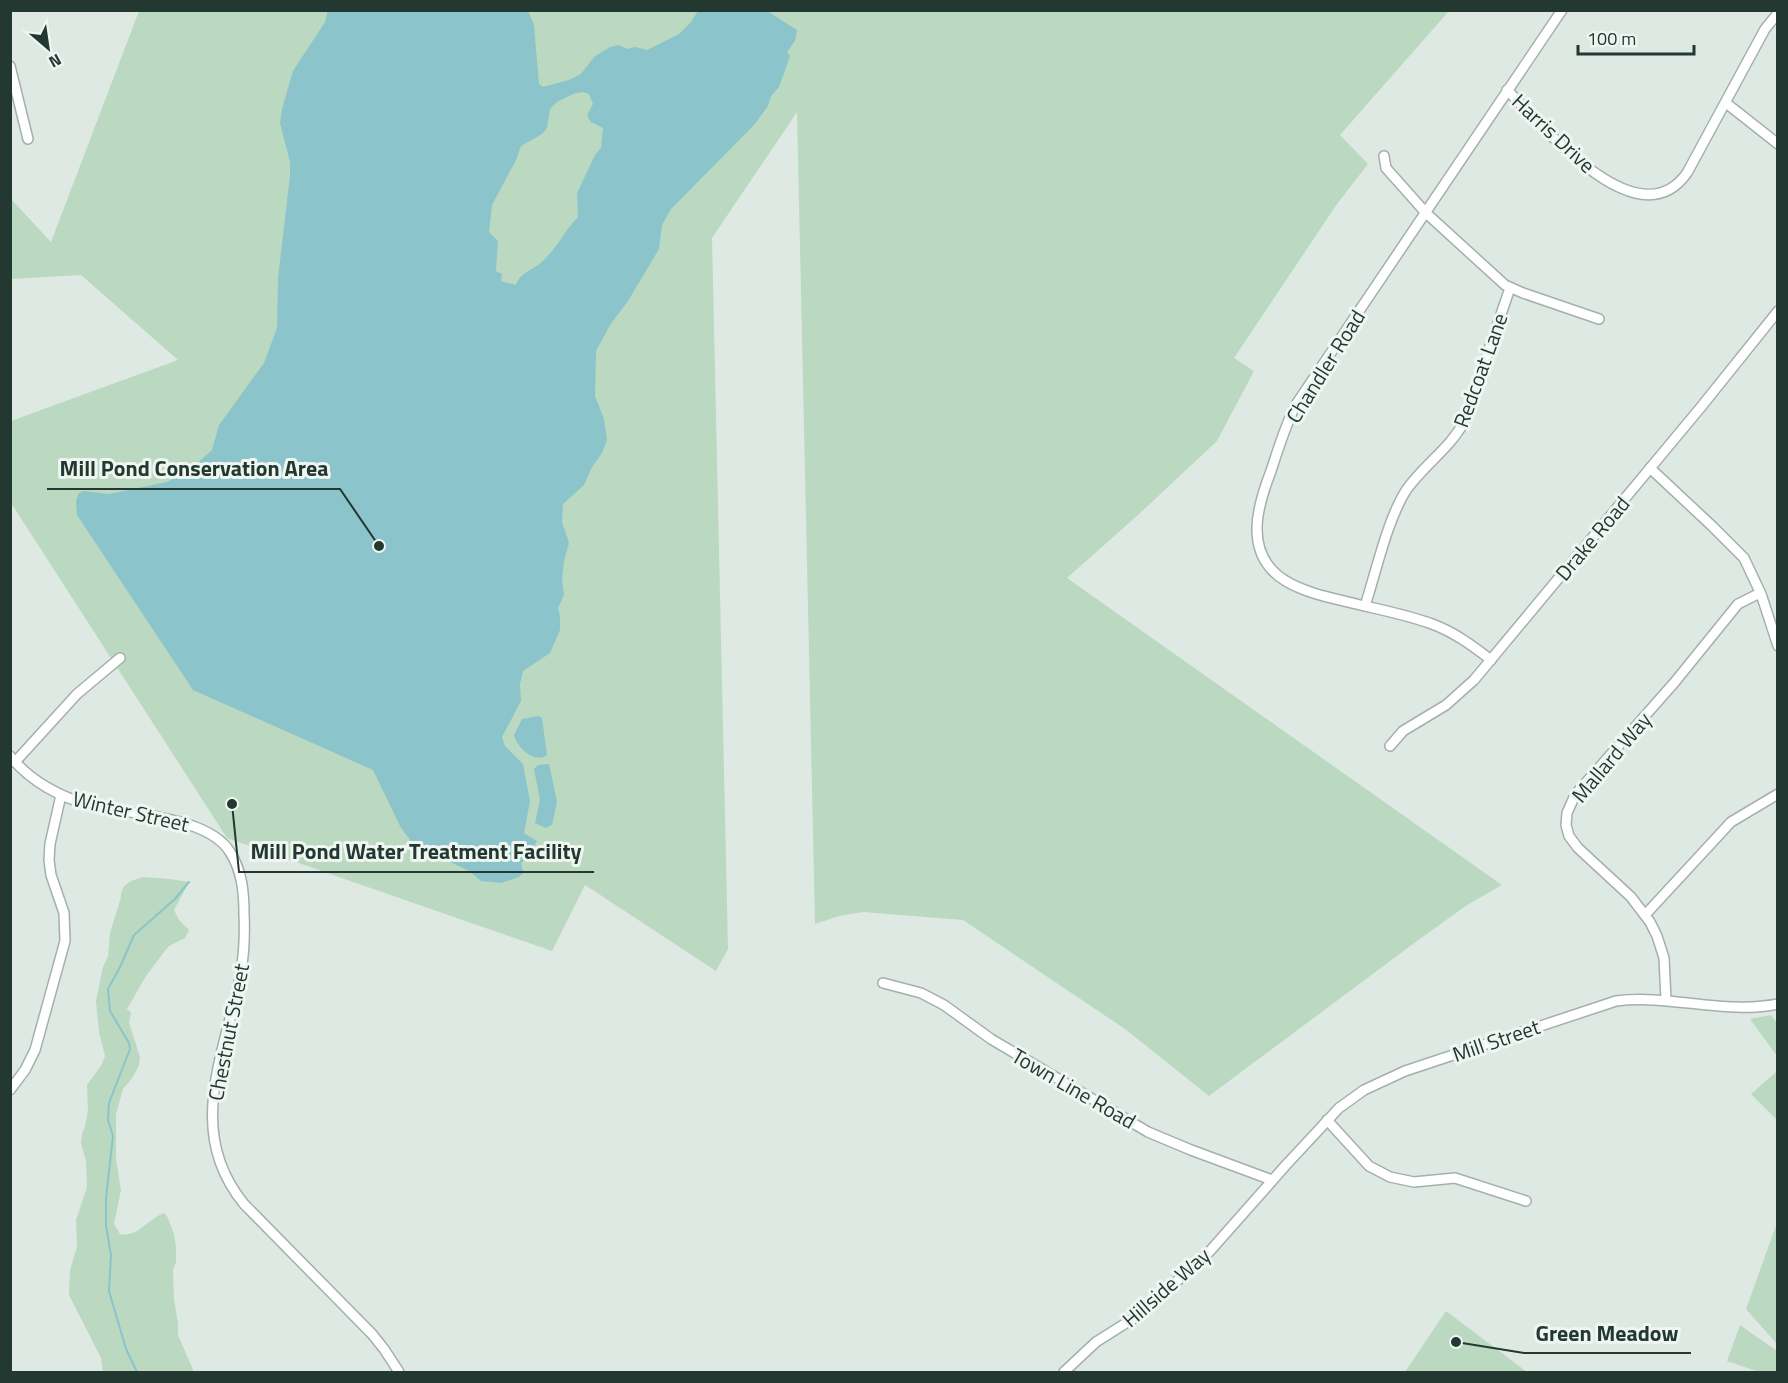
<svg xmlns="http://www.w3.org/2000/svg" width="1788" height="1383" font-family="'Titillium Web',sans-serif">
  <rect width="100%" height="100%" fill="#dfe9e4"/>
  <!-- green -->
  <g fill="#bad9c0">
    <polygon points="139,11 1449,11 1340,135 1368,164 1337,204 1234,358 1254,371 1217,441 1138,515 1067,578 1502,885 1467,905 1417,941 1209,1096 1125,1029 963,920 863,912 839,916 815,924 797,112 712,238 728,949 716,971 585,885 552,951 227,838 11,503 11,421 178,360 81,275 11,279 11,199 51,242"/>
    <path d="M144 877 170 879 189 882 174 910 179 920 189 930 185 938 169 946 164 952 146 976 127 1009 131 1013 129 1023 140 1057 139 1065 133 1077 123 1089 116 1114V1159L121 1190 114 1224 120 1234C137 1238 148 1219 164 1213L167 1216 174 1234 176 1246V1262L173 1270 174 1300 178 1323V1335L194 1372H103L101 1358 69 1295 70 1270 77 1247 76 1220 87 1187 86 1161 81 1143 82 1134 85 1127 88 1110 87 1085 102 1064 105 1056 99 1032 96 1001 103 967 108 956 110 933 121 897C121 883 132 880 144 877Z"/>
    <polygon points="1771,1015 1777,1023 1777,1056 1750,1019"/>
    <polygon points="1777,1071 1777,1120 1751,1094"/>
    <polygon points="1777,1223 1777,1344 1746,1309"/>
    <polygon points="1446,1311 1527,1372 1405,1372"/>
    <polygon points="1740,1325 1777,1351 1777,1372 1759,1372 1727,1361"/>
  </g>
  <!-- water -->
  <g fill="#8bc4ca" fill-rule="evenodd">
    <path d="M328 10 528 11 534 25 539 84 543 87 569 80 581 74 594 57 610 47 618 45 628 49 635 47 647 50 679 34 691 22 698 11H767L797 30 795 41 787 52 790 56 779 87 771 96 768 106 754 125 671 209 662 225 659 249 628 301 610 325 596 351 595 396 604 419 607 440 602 453 592 467 584 485 563 504 562 522 569 543 564 561 562 579 564 595 558 608 560 616V630L550 653 523 671 520 684 521 701 502 737 505 746 523 764 530 801 524 833 537 841 529 857 521 863 523 873 519 877 501 883 481 881 469 871 419 847 411 841 401 828 373 770 193 690 77 515 76 501 79 493 83 491 109 494 167 482 191 469 212 450 219 425 264 363 277 328 278 278 290 176V162L280 123 282 109 293 71 325 22ZM582 92 589 94 593 104 587 115 591 122 603 128 601 148 595 155 577 193 578 217C565 230 557 248 543 261 534 270 520 272 516 285L501 281 502 274 496 271 498 241 489 232 492 205 516 160 521 146 542 134 547 128 550 109 557 102 573 94Z"/>
    <path d="M539 716 542 718 547 755C535 764 517 748 514 735L522 719Z"/>
    <polygon points="549,764 557,802 552,825 546,828 535,823 540,800 534,769 538,765"/>
  </g>
  <g fill="none" stroke-linecap="round" stroke-linejoin="round">
    <!-- stream -->
    <polyline stroke="#8bc4ca" stroke-width="2" points="137,1372 126,1349 109,1291 111,1255 106,1226 106,1198 113,1136 108,1120 109,1103 130,1049 129,1043 110,1011 108,989 120,967 134,935 175,899 189,882"/>
    <defs>
      <g id="minor">
        <polyline points="10,66 28,139"/>
        <path d="M1507 90C1543 126 1638 242 1687 173L1765 29 1778 13"/>
        <polyline points="1726,103 1778,144"/>
        <polyline points="1384,156 1386,168 1426,213 1505,285 1523,293 1599,319"/>
        <polyline points="1650,468 1712,526 1744,558 1761,594 1778,646"/>
        <path d="M1365 606C1376 572 1388 517 1407 489 1424 465 1450 448 1464 422L1510 288"/>
        <path d="M1491 660C1473 646 1454 632 1432 624 1405 614 1376 609 1348 602 1306 592 1257 582 1257 529 1257 509 1264 489 1271 471 1278 449 1285 427 1295 406L1562 10"/>
        <polyline points="1390,746 1403,731 1446,705 1474,680 1701,407 1778,311"/>
        <path d="M10 756C30 781 61 798 91 805 130 815 208 816 230 852 242 871 244 892 244 914 245 935 244 956 240 977 224 1056 185 1132 244 1204L372 1334 384 1349 399 1372"/>
        <polyline points="15,762 77,694 120,658"/>
        <polyline points="1645,915 1731,822 1778,794"/>
        <polyline points="883,983 921,993 944,1005 991,1039 1148,1132 1191,1150 1272,1180"/>
        <polyline points="1666,1000 1664,958 1657,936 1650,922 1631,897 1578,848 1569,836 1566,825 1567,813 1575,795 1674,683 1738,604 1760,593"/>
        <polyline points="10,1090 25,1070 35,1050 65,941 64,913 51,875 49,860 50,844 61,795"/>
        <polyline points="1327,1120 1369,1166 1390,1177 1414,1182 1455,1178 1526,1201"/>
        <path d="M1064 1372 1096 1342 1142 1313 1210 1251 1286 1165 1339 1108 1364 1090 1405 1071 1616 1001C1670 994 1724 1015 1778 1004"/>
      </g>
    </defs>
    <!-- minor casing -->
    <use href="#minor" stroke="#a3b0ab" stroke-width="12"/>
    <!-- minor -->
    <use href="#minor" stroke="#fff" stroke-width="9"/>
  </g>
  <g text-anchor="middle" dominant-baseline="central" stroke-width="6" stroke-linejoin="round" paint-order="stroke">
    <!-- street labels -->
    <g font-size="21" fill="#223831" stroke="#eff6f2">
      <text transform="translate(1554 133) rotate(43)">Harris Drive</text>
      <text transform="translate(1325 366) rotate(-58)">Chandler Road</text>
      <text transform="translate(1480 370) rotate(-70)">Redcoat Lane</text>
      <text transform="translate(1592 538) rotate(-50)">Drake Road</text>
      <text transform="translate(1611 757) rotate(-50)">Mallard Way</text>
      <text transform="translate(131 811) rotate(13)">Winter Street</text>
      <text transform="translate(228 1032) rotate(-79)">Chestnut Street</text>
      <text transform="translate(1496 1040) rotate(-19)">Mill Street</text>
      <text transform="translate(1074 1088) rotate(30)">Town Line Road</text>
      <text transform="translate(1166 1287) rotate(-41)">Hillside Way</text>
    </g>
  </g>
  <!-- callouts -->
  <path fill="none" stroke="#223831" stroke-width="2" d="M379 546L340 489H47M232 804L239 872H594M1456 1342L1524 1353H1691"/>
  <g fill="#223831" stroke="#eff6f2" stroke-width="2">
    <circle cx="379" cy="546" r="6"/>
    <circle cx="232" cy="804" r="6"/>
    <circle cx="1456" cy="1342" r="6"/>
  </g>
  <g font-size="22" text-anchor="middle" font-weight="bold" fill="#223831" stroke="#eff6f2" stroke-width="6" stroke-linejoin="round" paint-order="stroke">
    <text x="194" y="476">Mill Pond Conservation Area</text>
    <text x="416" y="859">Mill Pond Water Treatment Facility</text>
    <text x="1607" y="1341">Green Meadow</text>
  </g>
  <!-- border -->
  <rect width="1788" height="1383" fill="none" stroke="#223831" stroke-width="24"/>
  <!-- north arrow -->
  <g transform="translate(48 48) rotate(151)" stroke="#eff6f2" stroke-width="4.5" paint-order="stroke">
  <path d="M0-4.5L10 22L0 15L-10 22Z" fill="#223831"/>
  <text y="-9" font-size="16" font-weight="bold" text-anchor="middle" fill="#223831">N</text>
  </g>
  <!-- scale -->
  <path d="M1578 45v9h116v-9" fill="none" stroke="#223831" stroke-width="3"/>
  <text x="1587" y="45" font-size="18" fill="#223831" stroke="#eff6f2" stroke-width="4.5" paint-order="stroke">100 m</text>
</svg>
